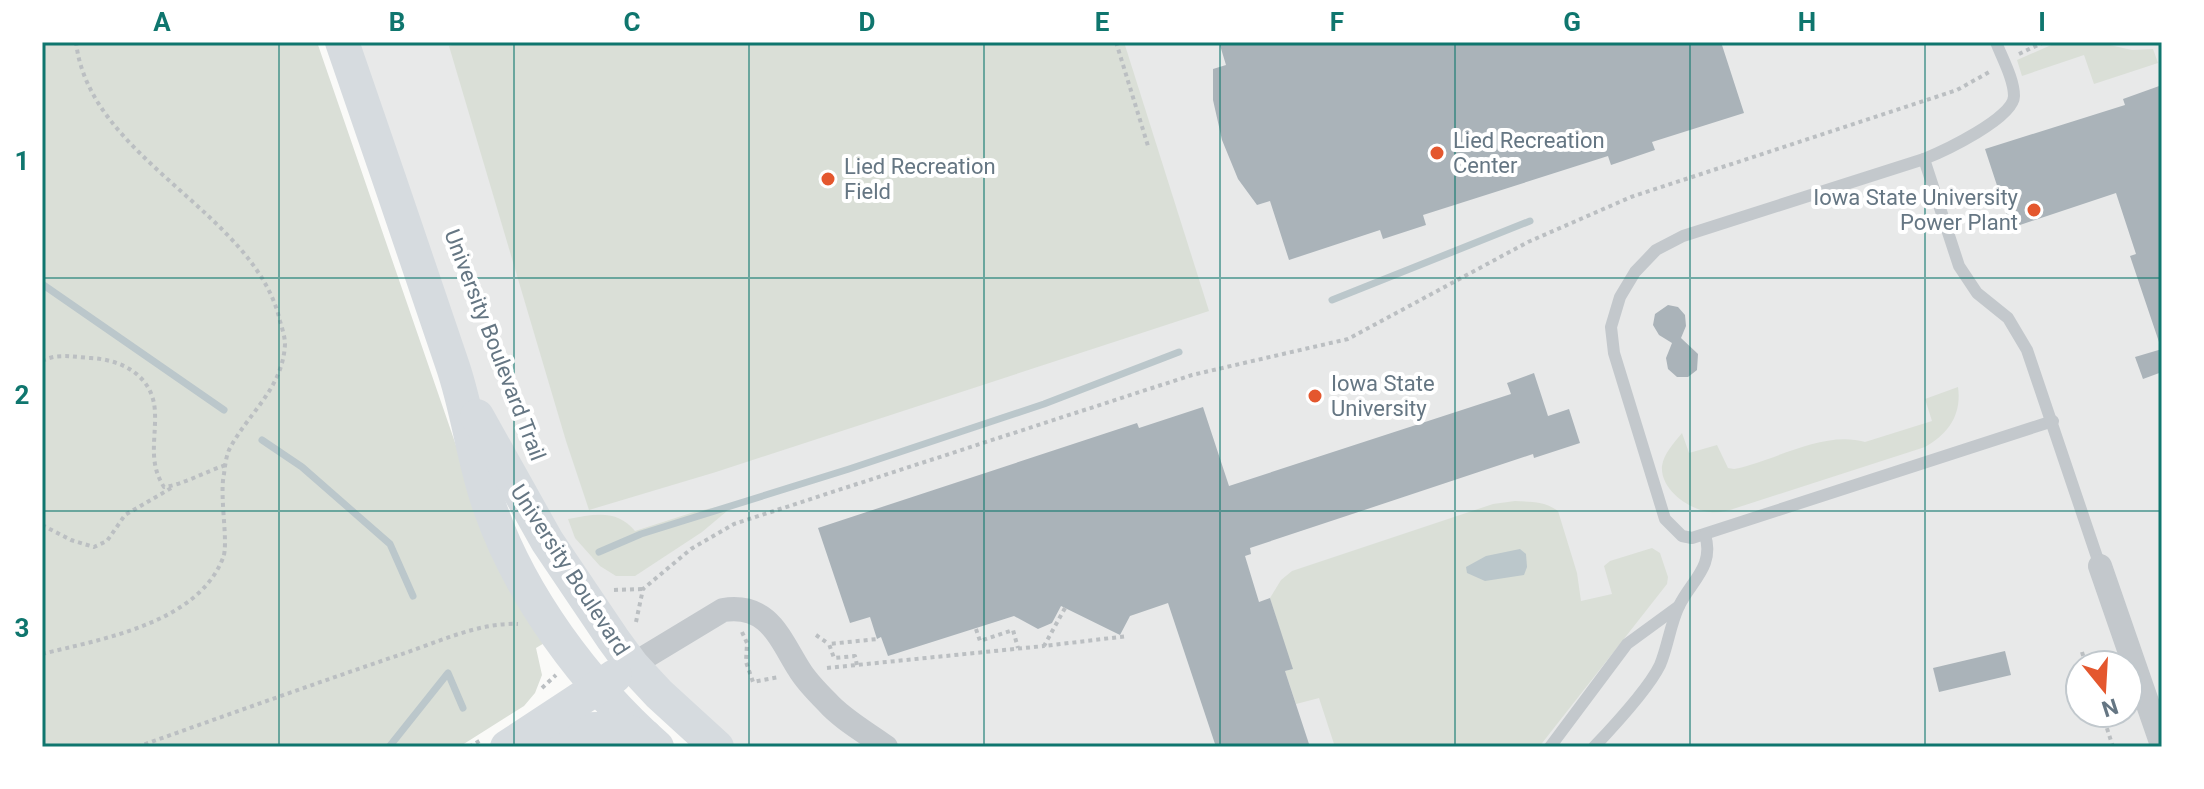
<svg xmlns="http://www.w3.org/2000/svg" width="2204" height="789" font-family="Roboto,sans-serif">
  <rect width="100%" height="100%" fill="#fafaf8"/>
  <!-- built -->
  <path fill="#e8e9e9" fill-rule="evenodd" d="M347 42H2162V747H717L659 694 480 422ZM2080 665H2128V713H2080Z"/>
  <!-- green -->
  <g fill="#dadfd7">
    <polygon points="42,42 317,42 480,515 546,642 536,648 542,675 535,693 524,706 459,747 42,747"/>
    <polygon points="461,42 1124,42 1209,311 716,472 589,510 566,441 449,46"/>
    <polygon points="2058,42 2096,42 2132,50 2153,49 2158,63 2094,84 2084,55 2022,76 2017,60"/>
    <path d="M1958 387C1962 415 1948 434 1925 447L1736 508C1728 511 1719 513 1710 512 1690 510 1660 490 1662 466 1664 453 1674 443 1682 433L1689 453 1717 445 1728 468 1734 469C1775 461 1823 430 1865 442L1932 421 1925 399Z"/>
    <path d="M1515 501C1530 502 1545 501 1558 511L1577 573 1581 601 1612 594 1604 566 1610 561 1652 548 1660 553 1668 577 1667 584 1539 747H1335L1319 698 1296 704 1285 671 1292 669 1270 598 1281 580 1292 571 1493 504Z"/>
    <path d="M726 505 727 511 702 532 635 576H616L600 566 575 538 568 519C595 514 617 509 635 531L694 512Z"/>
  </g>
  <!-- water -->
  <polygon fill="#bbc7cb" points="1520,549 1526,554 1527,567 1524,575 1485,581 1467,573 1466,567 1486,556"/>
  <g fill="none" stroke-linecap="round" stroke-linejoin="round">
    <!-- stream -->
    <g stroke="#bbc7cb" stroke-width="7">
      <polyline points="42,284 224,410"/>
      <polyline points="1332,300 1530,221"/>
      <polyline points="262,440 302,467 390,544 413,596"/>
      <polyline points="599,552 641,534 849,469 1044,404 1179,352"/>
      <polyline points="389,747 448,673 463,708"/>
    </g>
  </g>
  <!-- building -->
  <g fill="#aab3b9">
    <polygon points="1219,42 1721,42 1744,113 1652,142 1655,150 1611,165 1608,156 1423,215 1426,225 1383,239 1380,230 1289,260 1270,201 1257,205 1238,179 1222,140 1213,100 1213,69 1226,65"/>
    <polygon points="2162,85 2162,341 2159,342 2130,256 2136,254 2116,193 2011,228 1985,149 2125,105 2123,99"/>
    <polygon points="1668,305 1678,307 1685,315 1686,326 1681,338 1698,354 1697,370 1688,377 1677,377 1668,369 1666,358 1672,343 1659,335 1653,325 1655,314"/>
    <polygon points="2162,349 2162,372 2143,379 2135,357"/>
    <polygon points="1534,373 1548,416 1569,409 1580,443 1534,458 1533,454 1250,548 1251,554 1245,556 1259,602 1270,598 1293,669 1285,671 1310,747 1216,747 1168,603 1130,616 1120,635 1061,606 1052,623 1038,629 1014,616 888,656 881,637 877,639 870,617 850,623 818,528 1137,423 1139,428 1203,407 1229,486 1511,394 1507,383"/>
    <polygon points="2005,651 2011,675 1939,692 1933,668"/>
  </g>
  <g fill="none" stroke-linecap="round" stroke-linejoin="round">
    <!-- path -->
    <g stroke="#bbbfc2" stroke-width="4" stroke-dasharray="4 4" stroke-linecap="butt">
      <polyline points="1116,42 1148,146"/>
      <polyline points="2113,42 2162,43"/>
      <polyline points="2019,54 2044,42"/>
      <path d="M42 361C57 353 73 357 91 358 124 360 154 377 155 413 156 440 148 462 164 487 182 485 207 471 226 465"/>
      <polyline points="42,525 71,540 94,547 107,541 125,515 173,487"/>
      <polyline points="614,590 643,589"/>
      <polyline points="1065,608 1044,646 1128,636"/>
      <polyline points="636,622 643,589 691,549 734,524 1192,375 1348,339 1528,242 1631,197 1936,97 1957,90 1991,71"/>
      <polyline points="976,629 980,641 1013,630 1018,648"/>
      <polyline points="742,632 747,643 746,662 753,682 779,677"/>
      <polyline points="816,635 829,644"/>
      <polyline points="2082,652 2086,665"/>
      <path d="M42 654C101 639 197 624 223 558 229 544 219 496 224 474 225 466 226 457 229 450 247 414 283 389 285 344 285 337 282 328 280 321 255 212 89 159 76 42"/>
      <polyline points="857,665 855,656 834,658 829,644 877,639"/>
      <polyline points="827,668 1044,646"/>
      <polyline points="542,688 556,675"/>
      <polyline points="2102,713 2113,747"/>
      <path d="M137 747C224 716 311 685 399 655 436 643 479 622 518 624"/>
      <polyline points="469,747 481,740"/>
    </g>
    <!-- lane -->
    <g stroke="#c3c8cc" stroke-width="12">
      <path d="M1996 42C2002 58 2014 79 2014 96 2014 118 1944 151 1924 159L1683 236 1656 250 1635 272 1620 297 1611 327 1614 353 1665 519 1682 536 1692 538 2053 421"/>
      <polyline points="1924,159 1959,266 1977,293 2008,318 2027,350 2100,566"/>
      <polyline points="1550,747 1627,644 1679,606"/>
      <path d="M1594 747C1612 728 1649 688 1660 665 1668 646 1670 625 1679 606 1691 581 1715 566 1705 535"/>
    </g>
    <!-- street -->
    <g stroke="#c3c8cc" stroke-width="24">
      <polyline points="2100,566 2162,745"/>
      <path d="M632 665 723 610C768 603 779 637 799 669 806 681 817 692 827 702 843 720 867 733 886 747"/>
    </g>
    <!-- secondary -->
    <g stroke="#d6dbdf" stroke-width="34">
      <path d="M342 42C379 149 416 257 452 364 468 410 473 459 489 505 520 596 586 684 657 747"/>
      <polyline points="477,416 547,541 613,639 632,665 659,694 717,747"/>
      <path d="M529 742C568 728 605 724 645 736"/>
      <polyline points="507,747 615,676"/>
    </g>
  </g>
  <!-- grid -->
  <path fill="none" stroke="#0f766e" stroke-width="2" stroke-opacity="0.55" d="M279 42V747M514 42V747M749 42V747M984 42V747M1220 42V747M1455 42V747M1690 42V747M1925 42V747M42 278H2162M42 511H2162"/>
  <!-- markers -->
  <g fill="#e4572e" stroke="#fff" stroke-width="3">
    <circle cx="1437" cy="153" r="8"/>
    <circle cx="828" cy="179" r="8"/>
    <circle cx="2034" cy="210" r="8"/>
    <circle cx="1315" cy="396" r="8"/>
  </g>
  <g text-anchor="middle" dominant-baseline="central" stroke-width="8" stroke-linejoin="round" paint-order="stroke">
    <!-- poi labels -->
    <g font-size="22" fill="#657683" stroke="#fff" text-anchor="start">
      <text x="1453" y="140">Lied Recreation<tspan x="1453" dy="25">Center</tspan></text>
      <text x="844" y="166">Lied Recreation<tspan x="844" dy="25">Field</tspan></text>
      <text x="2018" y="197" text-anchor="end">Iowa State University<tspan x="2018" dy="25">Power Plant</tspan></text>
      <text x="1331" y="383">Iowa State<tspan x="1331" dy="25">University</tspan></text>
    </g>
    <!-- street labels -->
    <g font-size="22" fill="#657683" stroke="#fff">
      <text transform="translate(495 345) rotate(69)">University Boulevard Trail</text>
      <text transform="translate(570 570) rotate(57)">University Boulevard</text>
    </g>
  </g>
  <!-- border -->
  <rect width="2204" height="789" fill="none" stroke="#ffffff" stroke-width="88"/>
  <!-- north arrow -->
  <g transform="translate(2104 689) rotate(162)"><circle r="38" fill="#ffffff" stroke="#c1c8cd" stroke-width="2"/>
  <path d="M0-6L14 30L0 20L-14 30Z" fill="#e4572e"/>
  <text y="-12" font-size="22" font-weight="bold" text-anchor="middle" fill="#657683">N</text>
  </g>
  <rect x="44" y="44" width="2116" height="701" fill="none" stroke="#0f766e" stroke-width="3"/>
  <g font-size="26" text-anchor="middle" font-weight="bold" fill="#0f766e">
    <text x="162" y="31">A</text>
    <text x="397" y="31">B</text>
    <text x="632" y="31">C</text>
    <text x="867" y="31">D</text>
    <text x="1102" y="31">E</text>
    <text x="1337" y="31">F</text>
    <text x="1572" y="31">G</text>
    <text x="1807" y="31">H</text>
    <text x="2042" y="31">I</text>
    <text x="22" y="170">1</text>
    <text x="22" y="404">2</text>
    <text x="22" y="637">3</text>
  </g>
</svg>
